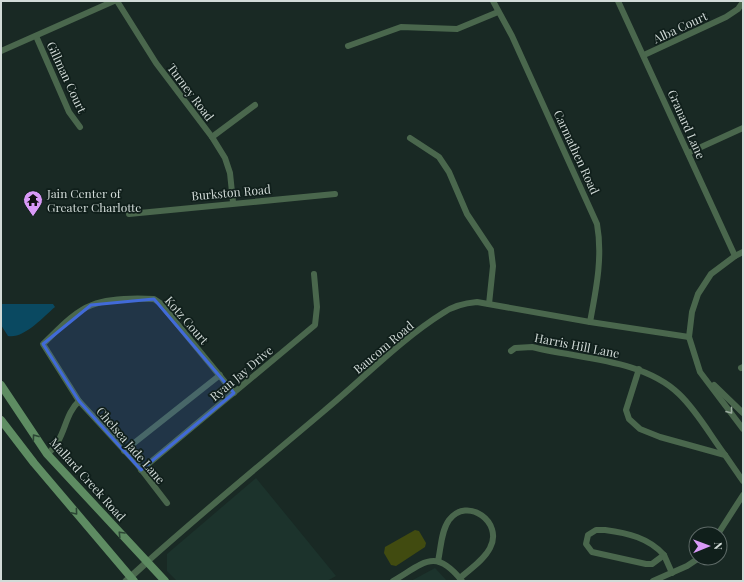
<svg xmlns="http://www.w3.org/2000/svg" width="744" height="582" font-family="'Playfair Display',serif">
  <rect width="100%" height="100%" fill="#192924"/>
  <!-- built -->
  <g fill="#1c332c">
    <polygon points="256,478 336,576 327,581 177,581 167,571 167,554"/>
    <polygon points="435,568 447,581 411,581"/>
  </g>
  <!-- green -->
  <polygon fill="#414b10" points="415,530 419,531 426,543 425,547 396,566 391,565 384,553 385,547"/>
  <!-- water -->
  <path fill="#0a4961" d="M1 304H53L55 307C43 317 24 339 8 336L1 325Z"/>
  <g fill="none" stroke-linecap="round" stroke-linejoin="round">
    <!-- minor -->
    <g stroke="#4a674d" stroke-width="6">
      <polyline points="117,1 156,63 212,137 225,158 230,173 233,202"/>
      <path d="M493 1 512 36 597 224C603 257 596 290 590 322"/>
      <polyline points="618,1 735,256"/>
      <polyline points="36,36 69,112 80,127"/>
      <polyline points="348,46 401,27 457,29 498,12"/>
      <polyline points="1,51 114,1"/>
      <polyline points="644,55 726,17 738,9 743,2"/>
      <polyline points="212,137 255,105"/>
      <polyline points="410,138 439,157 449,172 467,214 491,250 493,266 489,304"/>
      <polyline points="688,153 743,128"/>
      <polyline points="129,214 335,194"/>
      <polyline points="743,252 735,256 711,274 698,294 692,312 689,337 700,372 743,429"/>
      <path d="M511 351 515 348 532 347C580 359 643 359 679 394 697 411 710 435 725 455"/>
      <polyline points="741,368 743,367"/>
      <polyline points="639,369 626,410 629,419 640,429 660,437 725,455 743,481"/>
      <polyline points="714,385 743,413"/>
      <polyline points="124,451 220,375"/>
      <path d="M47 454C66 440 63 416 79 401"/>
      <polyline points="141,470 315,325 317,307 314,274"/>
      <path d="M167 503 137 464 79 401 43 344C57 331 73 312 92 305 110 298 135 298 154 299L160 303 234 393"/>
      <path d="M605 530C628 533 649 538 664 555L652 564H646L592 552 586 544 588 535 596 530Z"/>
      <polyline points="718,534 743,495"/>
      <polyline points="664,555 672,573"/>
      <path d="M438 561C441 548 441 531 449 520 467 496 504 522 490 548 484 560 470 569 460 578"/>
      <path d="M147 562C205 510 265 461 324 411 363 379 400 340 443 313 453 306 465 303 477 302L590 322 689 337"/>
      <path d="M393 581C424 563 435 547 462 581"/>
      <polyline points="653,581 687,566 699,558"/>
    </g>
    <!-- tertiary -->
    <polyline stroke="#4a674d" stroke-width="7" points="126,581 147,562"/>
    <!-- secondary -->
    <g stroke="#5e8c62" stroke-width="8">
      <polyline points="1,385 47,454 165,581"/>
      <polyline points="1,420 34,463 134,581"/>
    </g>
  </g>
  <!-- one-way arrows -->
  <defs><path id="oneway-chevron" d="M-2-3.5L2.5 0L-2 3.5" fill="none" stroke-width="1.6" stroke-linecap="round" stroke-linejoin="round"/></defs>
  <use stroke="#9cada0" href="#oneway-chevron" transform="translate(730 411) rotate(52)"/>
  <g stroke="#2b4534">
    <use href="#oneway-chevron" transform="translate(35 437) rotate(-126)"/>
    <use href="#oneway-chevron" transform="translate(75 512) rotate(50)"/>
    <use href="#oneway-chevron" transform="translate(121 534) rotate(-133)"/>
  </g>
  <!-- marked area -->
  <path fill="#416ad8" fill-opacity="0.2" stroke="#416ad8" stroke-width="3" stroke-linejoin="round" d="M154 299 234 393 141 470 79 401 43 344 91 305Z"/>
  <!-- icons -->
  <defs>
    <symbol id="temple-pin" viewBox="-11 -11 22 30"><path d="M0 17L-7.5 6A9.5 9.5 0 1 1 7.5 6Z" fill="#d99af7" stroke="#101f1b"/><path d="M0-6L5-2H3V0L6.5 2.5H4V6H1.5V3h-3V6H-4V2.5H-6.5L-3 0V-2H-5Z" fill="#111"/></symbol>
  </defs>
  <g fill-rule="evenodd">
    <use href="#temple-pin" x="22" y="189" width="22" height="30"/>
  </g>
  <g text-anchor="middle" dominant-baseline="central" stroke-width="3.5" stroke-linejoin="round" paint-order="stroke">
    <!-- street labels -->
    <g font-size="12" fill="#d2dbd8" stroke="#101f1b">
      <text transform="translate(680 27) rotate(-25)">Alba Court</text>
      <text transform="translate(67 77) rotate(65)">Gillman Court</text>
      <text transform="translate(191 92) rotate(53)">Turney Road</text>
      <text transform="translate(687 124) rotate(66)">Granard Lane</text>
      <text transform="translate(577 152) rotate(65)">Carmathen Road</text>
      <text transform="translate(231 192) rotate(-5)">Burkston Road</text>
      <text transform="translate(187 320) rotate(49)">Kotz Court</text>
      <text transform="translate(577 345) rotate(11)">Harris Hill Lane</text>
      <text transform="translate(383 347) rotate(-40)">Baucom Road</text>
      <text transform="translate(241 373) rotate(-40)">Ryan Jay Drive</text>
      <text transform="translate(131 445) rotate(49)">Chelsea Jade Lane</text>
      <text transform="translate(88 479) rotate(48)">Mallard Creek Road</text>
    </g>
    <!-- poi labels -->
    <g font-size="12" fill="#d2dbd8" stroke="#101f1b" text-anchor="start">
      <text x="47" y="193">Jain Center of<tspan x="47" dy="14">Greater Charlotte</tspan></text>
    </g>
  </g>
  <!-- border -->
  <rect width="744" height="582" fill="none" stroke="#d2dbd8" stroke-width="4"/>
  <!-- north arrow -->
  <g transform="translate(708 546) rotate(89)"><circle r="19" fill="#101f1b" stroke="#5e6a67"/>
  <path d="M0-3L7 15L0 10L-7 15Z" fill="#d99af7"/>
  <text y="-6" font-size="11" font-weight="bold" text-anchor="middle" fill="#d2dbd8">N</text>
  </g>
</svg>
